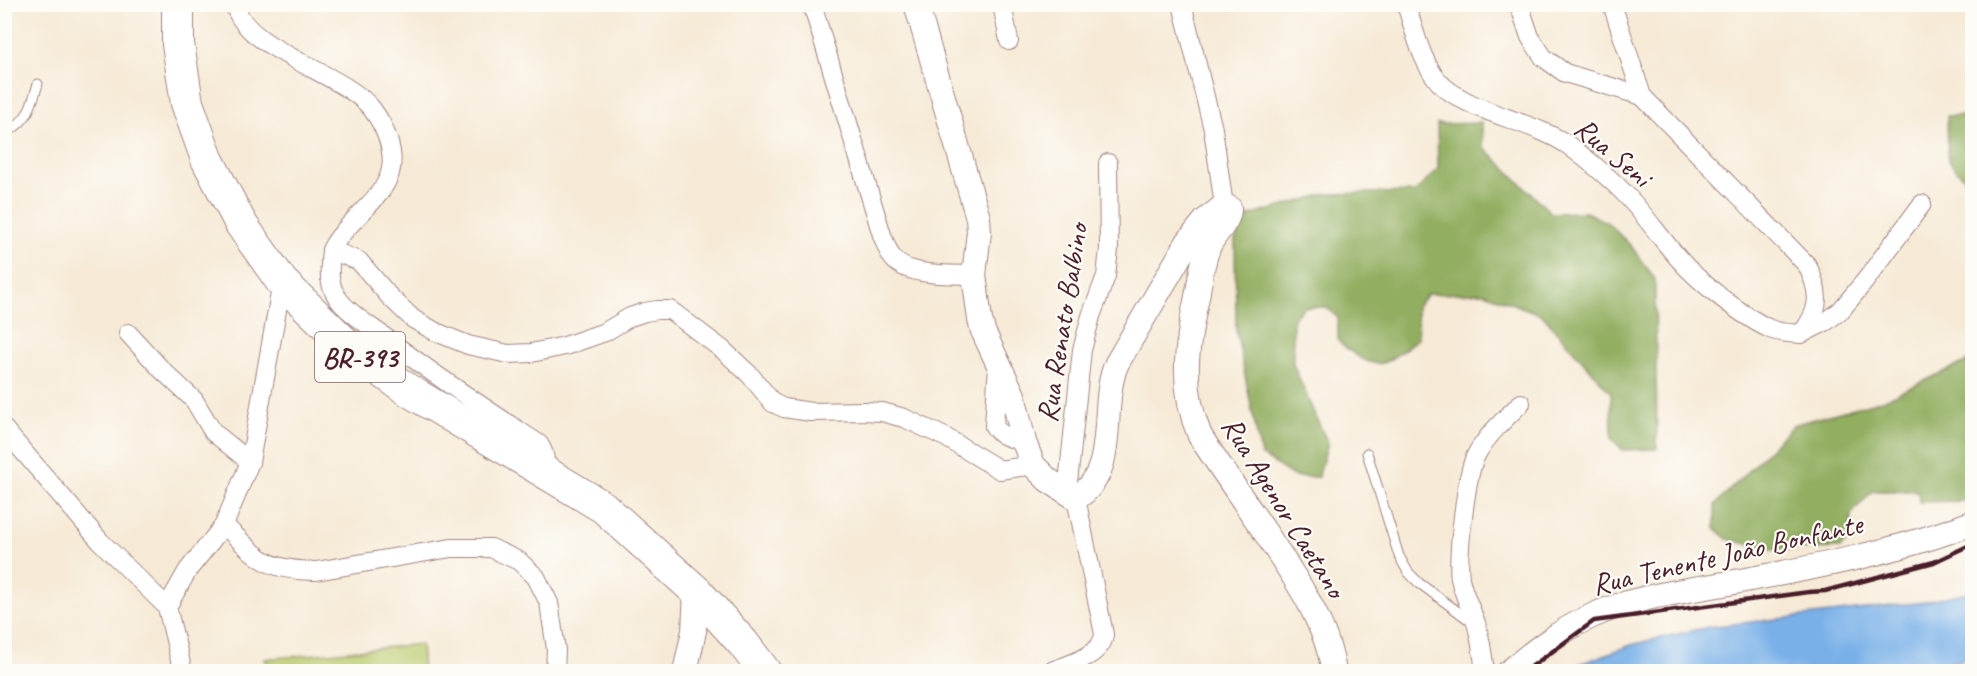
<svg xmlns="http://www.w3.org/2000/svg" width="1977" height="676" font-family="Caveat,sans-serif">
  <rect width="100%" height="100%" fill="#fdfcf7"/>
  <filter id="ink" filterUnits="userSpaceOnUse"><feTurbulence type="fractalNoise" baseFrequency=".0167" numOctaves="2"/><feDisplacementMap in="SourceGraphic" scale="12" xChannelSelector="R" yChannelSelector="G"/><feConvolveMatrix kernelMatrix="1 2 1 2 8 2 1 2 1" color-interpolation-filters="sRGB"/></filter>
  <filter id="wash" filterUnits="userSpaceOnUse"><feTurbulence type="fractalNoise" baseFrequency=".008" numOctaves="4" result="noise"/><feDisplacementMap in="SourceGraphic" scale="24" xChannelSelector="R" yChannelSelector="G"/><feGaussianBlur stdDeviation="1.35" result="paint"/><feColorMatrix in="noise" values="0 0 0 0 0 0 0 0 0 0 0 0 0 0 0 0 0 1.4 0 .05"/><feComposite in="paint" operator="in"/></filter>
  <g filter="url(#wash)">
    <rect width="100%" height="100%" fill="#f6ead6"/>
    <!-- green -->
    <polygon fill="#b9ca6d" stroke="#82744c" stroke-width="1.5" points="421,644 423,671 267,671 265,659"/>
    <!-- forest -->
    <g fill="#92ae60" stroke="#6e6646" stroke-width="1.5">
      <polygon points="1947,116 1972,116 1972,186 1948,161"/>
      <path d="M1482 123 1483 146 1551 213 1586 212 1608 223 1631 246 1655 279 1657 449 1623 450 1612 439 1611 393 1542 315 1485 293 1428 294 1417 306 1418 339C1408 346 1396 357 1385 362 1370 369 1349 351 1338 341V318L1326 307H1304L1293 319V364L1317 420 1328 443 1318 477H1295L1261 455 1236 331 1235 240 1246 217 1325 194 1415 192 1438 169 1437 124Z"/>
      <polygon points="1972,359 1972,501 1919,502 1918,491 1873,491 1851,514 1851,537 1840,548 1772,550 1727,539 1715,528 1715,505 1793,425 1883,400"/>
    </g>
    <!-- water -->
    <polygon fill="#79b0e8" stroke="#62688a" stroke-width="1.5" points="1972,591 1972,658 1917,671 1561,671 1631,645 1708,627 1925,602"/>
  </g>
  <g filter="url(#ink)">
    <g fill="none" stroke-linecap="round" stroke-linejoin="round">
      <defs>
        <g id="lane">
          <path d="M4 134C29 120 30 109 38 84"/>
          <polyline points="1367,453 1399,556 1408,572 1419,583 1472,622"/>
        </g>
        <g id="street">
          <path d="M235 4C242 49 343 72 372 109 385 126 396 153 390 173 383 199 345 223 332 248 330 253 330 261 330 266 329 276 331 288 337 297 347 312 367 324 382 335 432 374 486 409 539 444 545 453 546 460 544 471"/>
          <path d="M812 4 882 235C885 242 887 250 892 257 905 277 952 274 974 275"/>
          <polyline points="1002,4 1009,41"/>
          <polyline points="1182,4 1213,129 1224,206"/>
          <path d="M1406 4C1415 32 1422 67 1444 87 1476 114 1532 121 1568 145 1588 160 1610 178 1627 196 1646 216 1661 239 1679 259 1699 282 1742 316 1770 329 1779 333 1791 333 1801 334"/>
          <polyline points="1519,4 1530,37 1544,58 1565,73 1642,96"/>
          <path d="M1612 4 1642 96 1807 265C1821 293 1821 310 1801 334"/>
          <polyline points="331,250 359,261 389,296 413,319 436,332 468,345 508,354 531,353 565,346 605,332 630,317 645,312 657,310 670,310 723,350 750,375 773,403 784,408 811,412 864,411 882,412 904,418 945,437 1000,470 1033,465"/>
          <polyline points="128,333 161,369 194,400 213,432 250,462"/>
          <polyline points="1803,333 1827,321 1841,310 1865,281 1922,204"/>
          <path d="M998 364 994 426C1000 436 1013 439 1024 442"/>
          <polyline points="4,429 100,541 167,607"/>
          <polyline points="1067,492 1082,350 1091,316 1106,276 1109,249 1108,163"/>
          <path d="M224 525C259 558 264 570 316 571L451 548H491L519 561 536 577 549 603 556 649 555 672"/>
          <polyline points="183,672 167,607 188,570 224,525 250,462 282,282"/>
          <path d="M1049 672C1067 665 1103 656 1104 634L1076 498"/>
          <path d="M1485 672C1483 656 1481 641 1477 626 1472 610 1463 595 1460 578 1457 556 1466 474 1476 455 1487 435 1505 419 1521 403"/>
        </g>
        <g id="secondary">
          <path d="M916 4 978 218 979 232 974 275 980 320 983 331 1013 395 1024 442 1033 465 1048 480 1076 498C1121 472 1098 404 1117 363L1188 242 1205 221 1224 206 1229 208C1230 222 1213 234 1208 248 1202 263 1200 280 1197 297 1186 346 1180 388 1200 436 1221 468 1243 500 1265 532 1293 575 1326 620 1334 672"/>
          <polyline points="685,672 694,631 696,591"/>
          <path d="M1509 672C1535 650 1561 630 1592 616 1632 597 1686 591 1729 583 1811 568 1894 553 1972 523"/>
        </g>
        <polyline id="highway" points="178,4 178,44 187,103 207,159 241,224 282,282 353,351 408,390 603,507 696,591 743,643 765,672"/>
      </defs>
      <!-- lane casing -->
      <use href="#lane" stroke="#a08480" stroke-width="11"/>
      <!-- street casing -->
      <use href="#street" stroke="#a08480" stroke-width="20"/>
      <!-- secondary casing -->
      <use href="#secondary" stroke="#a08480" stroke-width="26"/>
      <!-- highway casing -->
      <use href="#highway" stroke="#a08480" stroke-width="34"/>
      <!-- lane -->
      <use href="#lane" stroke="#fff" stroke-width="9"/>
      <!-- street -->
      <use href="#street" stroke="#fff" stroke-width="18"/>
      <!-- secondary -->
      <use href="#secondary" stroke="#fff" stroke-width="24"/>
      <!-- highway -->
      <use href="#highway" stroke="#fff" stroke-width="32"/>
      <!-- rail -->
      <polyline stroke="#4a1f2b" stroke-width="4.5" points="1524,672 1594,621 1809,592 1825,591 1934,562 1972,544"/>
    </g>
  </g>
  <g text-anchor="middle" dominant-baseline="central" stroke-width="4.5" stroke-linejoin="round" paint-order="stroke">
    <!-- shield labels -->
    <rect fill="#fdfcf7" stroke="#806168" stroke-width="1.5" x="315" y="332" width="90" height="50" rx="4.5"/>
    <g font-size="28" font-weight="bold" fill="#4a1f2b">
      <text x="360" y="357">BR-393</text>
    </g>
    <!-- street labels -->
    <g font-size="30" fill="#4a1f2b" stroke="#fdfcf7">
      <text transform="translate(1613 152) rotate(40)">Rua Seni</text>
      <text transform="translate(1062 323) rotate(-81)">Rua Renato Balbino</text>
      <text transform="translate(1284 507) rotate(58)">Rua Agenor Caetano</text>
      <text transform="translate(1727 554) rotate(-13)">Rua Tenente João Bonfante</text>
    </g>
  </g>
  <!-- margin -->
  <rect width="1977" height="676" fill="none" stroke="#fdfcf7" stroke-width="24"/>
</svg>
